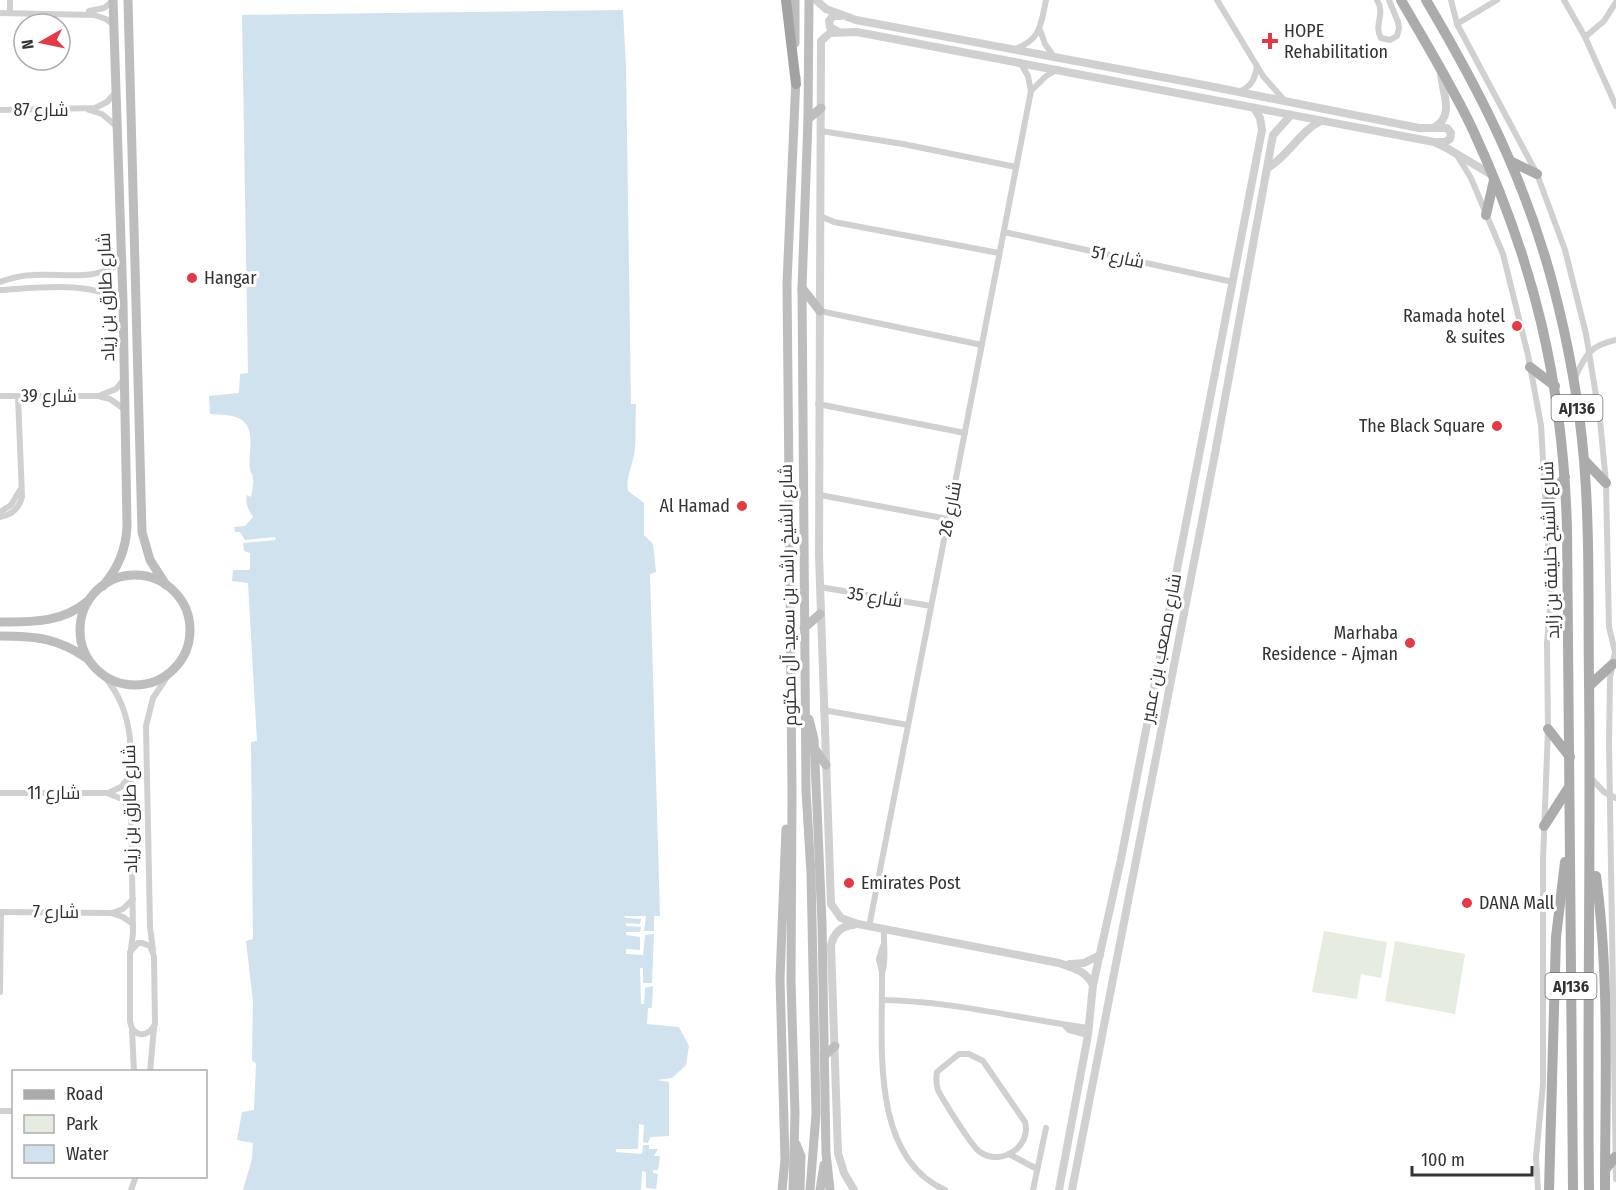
<svg xmlns="http://www.w3.org/2000/svg" width="1616" height="1190" font-family="'Fira Sans Condensed',Cairo,sans-serif">
  <rect width="100%" height="100%" fill="#fff"/>
  <!-- green -->
  <g fill="#e6ecdf">
    <polygon points="1324,931 1387,942 1381,978 1361,974 1357,999 1312,992"/>
    <polygon points="1395,941 1465,954 1455,1014 1385,1001"/>
  </g>
  <!-- water -->
  <path fill="#cfe2ee" d="M623 10 626 67 631 404H636C635 419 636 434 635 448 634 463 625 478 628 491L644 503V535L653 544 656 572 650 574 660 916H654V931H644L646 916H624L625 918 641 919 640 924 626 923V926L641 927 640 932H626V935L640 937V950L626 949V954L643 955 645 935 654 934 652 983H643V968H640L641 1004H644L645 988 653 986 652 1008H648L647 1024 679 1027 689 1046 686 1065 672 1078 657 1080 669 1082V1136L650 1137 648 1143 643 1142 644 1125 639 1124 638 1149H616V1152L642 1154 643 1145H649V1149H658L654 1156H660L658 1170H653V1173L658 1174 656 1189 646 1188V1172L642 1171 641 1190H243L252 1159 253 1143 237 1140 242 1112 254 1110 256 1064 252 1060 253 1002 246 941 253 939 251 742 257 741 248 583 232 581 233 570H250V553L244 551 243 543 276 540 275 537 245 540 240 532H235L234 527 245 526 253 517C248 509 245 504 247 495L251 497C252 491 254 484 253 478 253 473 251 475 250 470 247 454 257 432 242 420 233 414 220 415 210 414L209 396 239 393 240 374 248 373 242 15Z"/>
  <g fill="none" stroke-linecap="round" stroke-linejoin="round">
    <!-- minor -->
    <g stroke="#d0d0d0" stroke-width="6">
      <polyline points="10,0 10,13"/>
      <polyline points="1217,0 1263,76 1284,100"/>
      <path d="M1377 0C1386 15 1373 24 1381 38L1390 40 1397 36 1399 28 1398 22 1389 0"/>
      <polyline points="1451,0 1457,24 1537,174 1565,250 1586,334 1600,420 1606,483 1609,627 1615,652 1610,678 1609,742 1616,1179"/>
      <polyline points="1564,0 1585,37 1616,106"/>
      <polyline points="89,11 104,8 113,1"/>
      <polyline points="0,13 94,15 106,19 114,25"/>
      <polyline points="1457,24 1497,0"/>
      <polyline points="1040,30 1045,44 1055,58"/>
      <polyline points="1585,37 1604,21 1616,2"/>
      <path d="M1015 49C1041 40 1041 24 1046 0"/>
      <polyline points="1031,91 1046,76 1058,69"/>
      <path d="M1238 92C1251 87 1255 80 1257 66"/>
      <polyline points="0,110 95,108 107,102 115,93"/>
      <polyline points="89,110 102,114 116,126"/>
      <polyline points="821,131 903,144 1016,167"/>
      <polyline points="1458,157 1471,178 1503,254 1528,355 1541,425 1551,597 1547,643 1548,729 1543,860 1543,1084 1536,1157 1538,1190"/>
      <polyline points="820,216 834,222 999,253"/>
      <polyline points="1004,232 1233,282"/>
      <path d="M0 282C11 278 22 275 33 275 64 273 95 282 122 262"/>
      <path d="M0 290C36 288 93 280 123 302"/>
      <polyline points="820,311 982,345"/>
      <path d="M1575 378C1585 355 1591 345 1616 340"/>
      <polyline points="101,395 116,389 124,379"/>
      <polyline points="0,396 98,396 110,399 124,409"/>
      <polyline points="818,404 965,433"/>
      <polyline points="820,495 948,519"/>
      <polyline points="0,512 11,505 20,490"/>
      <path d="M0 517C12 515 19 509 22 497L18 396"/>
      <polyline points="820,587 931,606"/>
      <path d="M104 676C120 695 127 714 130 739L133 933 131 949"/>
      <polyline points="823,710 908,725"/>
      <polyline points="1591,778 1604,792 1616,798"/>
      <polyline points="0,793 107,793 122,799 131,810"/>
      <polyline points="108,793 121,787 130,776"/>
      <polyline points="0,912 111,913 123,917 133,924"/>
      <polyline points="112,913 123,909 133,899"/>
      <polyline points="869,927 1031,91 1028,76 1020,62"/>
      <path d="M884 929C883 944 887 959 882 973 883 1042 869 1156 945 1190"/>
      <path d="M138 943H142L150 946 154 956 155 1024C148 1039 132 1037 130 1021V952Z"/>
      <polyline points="153,950 150,927 146,726 153,698 169,674"/>
      <polyline points="882,972 879,959 883,946"/>
      <polyline points="0,992 1,912"/>
      <path d="M882 1000C952 1001 1021 1019 1089 1028"/>
      <polyline points="1066,1027 1069,1030 1088,1035"/>
      <polyline points="132,1030 134,1072"/>
      <path d="M959 1054H969L983 1061 1025 1122C1032 1146 1001 1167 980 1152 972 1147 943 1100 938 1090 936 1084 936 1078 937 1072Z"/>
      <polyline points="150,1072 154,1028"/>
      <polyline points="0,1111 14,1111"/>
      <polyline points="1009,1154 1037,1169"/>
      <polyline points="131,1190 136,1176"/>
      <polyline points="1033,1190 1046,1128"/>
    </g>
    <!-- tertiary -->
    <g stroke="#d0d0d0" stroke-width="8">
      <polyline points="816,0 826,9 856,20 1199,84 1419,128 1447,128 1451,133 1450,139 1445,142 1437,142"/>
      <polyline points="837,31 830,27 829,21 833,16 840,16"/>
      <path d="M1435 127C1455 115 1442 92 1441 73"/>
      <path d="M1269 167C1289 155 1300 131 1321 121"/>
      <path d="M853 925C841 926 834 933 831 945L838 1153 844 1173 854 1190"/>
      <polyline points="1070,964 1084,963 1100,955"/>
      <path d="M1093 985C1086 971 1074 968 1059 963L858 924 841 918 831 904 819 555 821 41 830 33 857 32 1434 142 1445 147 1492 175"/>
      <polyline points="1059,1190 1088,1035 1093,985 1121,859 1262,130 1260,118 1254,108"/>
      <polyline points="1072,1190 1214,459 1273,135 1291,115"/>
    </g>
    <!-- secondary -->
    <g stroke="#bdbdbd" stroke-width="9">
      <polyline points="128,0 142,532 150,560 166,585"/>
      <polyline points="795,0 795,43"/>
      <polyline points="809,0 808,119 802,288 806,791 811,873 816,1114 810,1190"/>
      <polyline points="808,119 821,108"/>
      <polyline points="802,288 820,311"/>
      <circle cx="135" cy="630" r="55"/>
      <path d="M103 586C118 568 126 550 127 526L123 302 113 0"/>
      <path d="M0 622C32 622 62 623 88 601"/>
      <polyline points="804,628 820,614"/>
      <path d="M0 636C36 636 58 638 88 659"/>
      <polyline points="809,719 814,739 822,923 826,1153 830,1190"/>
      <polyline points="815,749 826,765"/>
      <polyline points="824,1056 835,1046"/>
      <polyline points="796,1144 801,1156 800,1190"/>
      <polyline points="782,1190 785,1160 780,978 786,829"/>
      <polyline points="793,1190 795,1113 791,982 792,792 787,283 796,77"/>
      <polyline points="820,1190 824,1165"/>
    </g>
    <!-- primary -->
    <g stroke="#ababab" stroke-width="10">
      <path d="M1401 0C1425 42 1451 84 1472 128 1534 261 1563 382 1567 529L1573 1190"/>
      <path d="M1426 0C1481 93 1525 179 1553 285 1568 342 1579 401 1584 460 1590 533 1588 607 1589 681 1591 850 1587 1020 1589 1190"/>
      <polyline points="1512,162 1537,174"/>
      <polyline points="1486,215 1494,180"/>
      <polyline points="1530,367 1555,386"/>
      <polyline points="1584,460 1606,483"/>
      <polyline points="1546,507 1552,495 1565,477"/>
      <polyline points="1589,686 1613,664"/>
      <polyline points="1548,729 1570,757"/>
      <polyline points="1544,826 1569,787"/>
      <path d="M1596 876C1610 979 1605 1086 1605 1190"/>
      <polyline points="1605,1170 1615,1157"/>
      <polyline points="1549,1190 1556,937 1565,862"/>
    </g>
    <!-- trunk -->
    <polyline stroke="#a2a2a2" stroke-width="10" points="786,0 796,84"/>
  </g>
  <!-- markers -->
  <g fill="#e63946" stroke="#fff" stroke-width="2">
    <path d="M1267 32h6v6h6v6h-6v6h-6v-6h-6v-6h6z"/>
    <circle cx="192" cy="278" r="6"/>
    <circle cx="1517" cy="326" r="6"/>
    <circle cx="1497" cy="426" r="6"/>
    <circle cx="742" cy="506" r="6"/>
    <circle cx="1410" cy="643" r="6"/>
    <circle cx="849" cy="883" r="6"/>
    <circle cx="1467" cy="903" r="6"/>
  </g>
  <g text-anchor="middle" dominant-baseline="central" stroke-width="6" stroke-linejoin="round" paint-order="stroke">
    <!-- shield labels -->
    <g fill="#fff" stroke="#707070" stroke-width="1.5">
      <rect x="1551.5" y="395" width="51" height="26" rx="4.5"/>
      <rect x="1545.5" y="973" width="51" height="26" rx="4.5"/>
    </g>
    <g font-size="16" font-weight="bold" fill="#333">
      <text x="1577" y="408">AJ136</text>
      <text x="1571" y="986">AJ136</text>
    </g>
    <!-- poi labels -->
    <g font-size="18" fill="#333" stroke="#fff" text-anchor="start">
      <text x="1284" y="31">HOPE<tspan x="1284" dy="21">Rehabilitation</tspan></text>
      <text x="204" y="278">Hangar</text>
      <text x="1505" y="316" text-anchor="end">Ramada hotel<tspan x="1505" dy="21">&amp; suites</tspan></text>
      <text x="1485" y="426" text-anchor="end">The Black Square</text>
      <text x="730" y="506" text-anchor="end">Al Hamad</text>
      <text x="1398" y="633" text-anchor="end">Marhaba<tspan x="1398" dy="21">Residence - Ajman</tspan></text>
      <text x="861" y="883">Emirates Post</text>
      <text x="1479" y="903">DANA Mall</text>
    </g>
    <!-- street labels -->
    <g font-size="18" fill="#333" stroke="#fff">
      <text x="41" y="110">شارع 87</text>
      <text transform="translate(1118 257) rotate(12)">شارع 51</text>
      <text transform="translate(106 297) rotate(-92)">شارع طارق بن زياد</text>
      <text x="49" y="396">شارع 39</text>
      <text transform="translate(950 509) rotate(-79)">شارع 26</text>
      <text transform="translate(1550 550) rotate(-92)">شارع الشيخ خليفة بن زايد</text>
      <text transform="translate(788 595) rotate(-91)">شارع الشيخ راشد بن سعيد آل مكتوم</text>
      <text transform="translate(875 597) rotate(9)">شارع 35</text>
      <text transform="translate(1161 648) rotate(-79)">شارع مصعب بن عمير</text>
      <text x="54" y="793">شارع 11</text>
      <text transform="translate(130 809) rotate(-91)">شارع طارق بن زياد</text>
      <text x="56" y="912">شارع 7</text>
    </g>
  </g>
  <!-- legend -->
  <rect x="12" y="1070" width="195" height="108" fill="#ffffff" stroke="#adadad" stroke-width="1.5"/>
  <rect x="24" y="1090" width="30" height="9" fill="#ababab" stroke="#adadad" stroke-width="1.5"/>
  <text x="66" y="1100" font-size="18" fill="#333333">Road</text>
  <rect x="24" y="1115" width="30" height="18" fill="#e6ecdf" stroke="#adadad" stroke-width="1.5"/>
  <text x="66" y="1130" font-size="18" fill="#333333">Park</text>
  <rect x="24" y="1145" width="30" height="18" fill="#cfe2ee" stroke="#adadad" stroke-width="1.5"/>
  <text x="66" y="1160" font-size="18" fill="#333333">Water</text>
  <!-- north arrow -->
  <g transform="translate(42 42) rotate(261)"><circle r="28" fill="#ffffff" stroke="#adadad" stroke-width="1.5"/>
  <path d="M0-4.5L10 22L0 15L-10 22Z" fill="#e63946"/>
  <text y="-9" font-size="16" font-weight="bold" text-anchor="middle" fill="#333333">N</text>
  </g>
  <!-- scale -->
  <path d="M1412 1166v9h120v-9" fill="none" stroke="#333333" stroke-width="3"/>
  <text x="1421" y="1166" font-size="18" fill="#333333" stroke="#ffffff" stroke-width="4.5" paint-order="stroke">100 m</text>
</svg>
